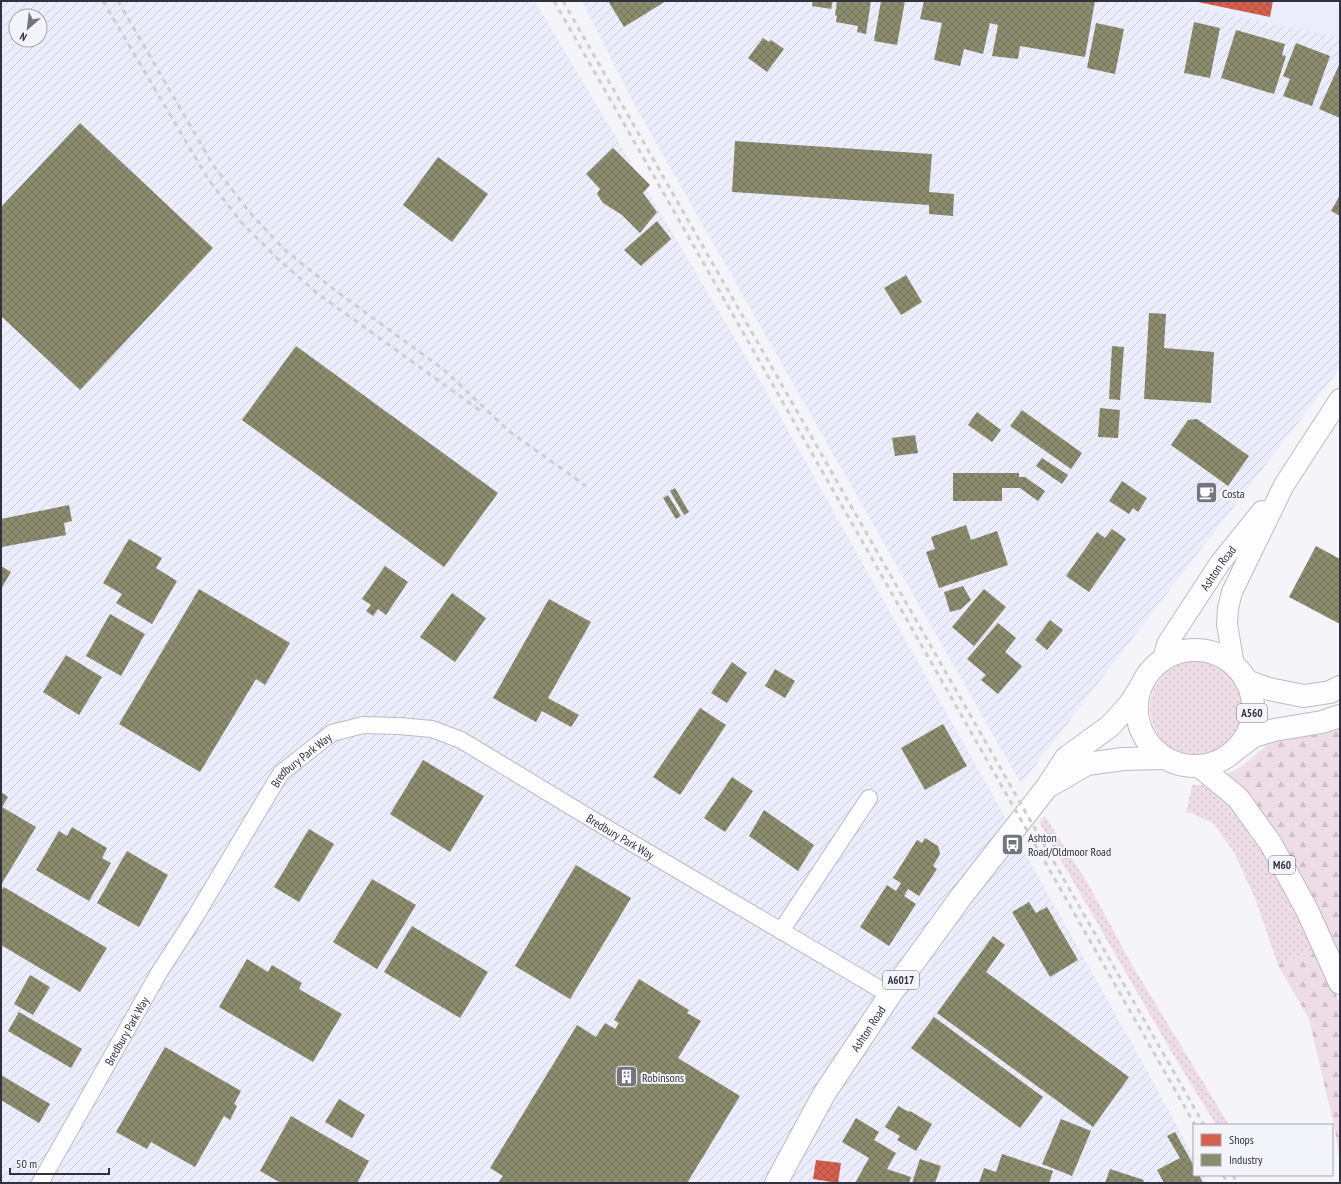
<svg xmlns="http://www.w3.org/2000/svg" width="1341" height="1184" font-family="'PT Sans Narrow',sans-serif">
  <defs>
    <pattern id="industrial-furrows" width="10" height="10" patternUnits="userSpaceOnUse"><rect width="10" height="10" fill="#ebecfc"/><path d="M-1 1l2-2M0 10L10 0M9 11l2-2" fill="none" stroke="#cacbd9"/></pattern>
    <pattern id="grass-dots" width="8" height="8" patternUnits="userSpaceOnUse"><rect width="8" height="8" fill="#eedde7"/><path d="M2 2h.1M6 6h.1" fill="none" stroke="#cdbec7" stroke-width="1.8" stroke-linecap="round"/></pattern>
    <pattern id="forest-firs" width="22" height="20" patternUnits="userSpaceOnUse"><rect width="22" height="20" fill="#eedde7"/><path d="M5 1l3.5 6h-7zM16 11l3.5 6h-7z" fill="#cdbec7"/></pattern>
    <pattern id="shops-cross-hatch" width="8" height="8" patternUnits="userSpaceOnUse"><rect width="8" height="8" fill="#d6604d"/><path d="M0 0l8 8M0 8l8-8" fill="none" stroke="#ae5041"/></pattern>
    <pattern id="industry-cross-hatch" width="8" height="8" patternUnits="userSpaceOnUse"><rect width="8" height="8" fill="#8c8c6e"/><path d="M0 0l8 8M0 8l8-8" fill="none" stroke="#73735c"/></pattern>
  </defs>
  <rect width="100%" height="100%" fill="#f4f4f9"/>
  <!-- built -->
  <polygon fill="#ebecfc" points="1162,1 1340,1 1340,38"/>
  <!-- industrial -->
  <g fill="url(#industrial-furrows)" fill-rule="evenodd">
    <path d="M1 1H535L766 391 1145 1067 1194 1158V1175H1203L1208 1183H1ZM16 16H40V40H16Z"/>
    <polygon points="582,1 1162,1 1340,38 1340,368 1021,784 634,104"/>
  </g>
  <!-- grass -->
  <g fill="url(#grass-dots)">
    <circle cx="1197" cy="708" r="47"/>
    <polygon points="1192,785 1202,785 1218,792 1233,805 1251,831 1317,949 1278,965 1255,898 1234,852 1213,823 1191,813 1186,813"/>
    <polygon points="1045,816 1087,882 1132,965 1229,1125 1216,1125 1174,1056 1039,822"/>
  </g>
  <!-- forest -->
  <g fill="url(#forest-firs)">
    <polygon points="1340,728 1340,960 1226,774 1241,767 1266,746 1278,740 1326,732"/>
    <polygon points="1317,949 1340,1004 1340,1163 1335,1130 1309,1019 1278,965"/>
  </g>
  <!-- shops -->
  <g fill="url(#shops-cross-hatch)">
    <polygon points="1193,1 1273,1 1270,17"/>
    <polygon points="816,1160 841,1163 838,1183 813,1179"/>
  </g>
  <!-- industry -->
  <g fill="url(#industry-cross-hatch)">
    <polygon points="608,1 666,1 624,27"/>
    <polygon points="813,1 833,1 831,9 812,6"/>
    <polygon points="837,1 871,1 866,34 857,32 858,26 836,22 837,16 835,15"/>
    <polygon points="881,1 905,1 897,45 874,41"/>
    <polygon points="924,1 1095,1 1085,57 1020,46 1018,59 992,56 998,25 990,23 983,54 964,49 960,66 934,60 942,23 920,19"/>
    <polygon points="1194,22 1220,28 1210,78 1184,73"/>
    <polygon points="1096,23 1124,29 1115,74 1087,68"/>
    <polygon points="1236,30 1285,44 1282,55 1286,56 1274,94 1221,78"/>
    <polygon points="763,38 769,42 771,40 784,49 767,72 748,58"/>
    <polygon points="1296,43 1330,56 1312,106 1283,96 1290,79 1283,76"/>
    <polygon points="1340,63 1340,118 1319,109"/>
    <polygon points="80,123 213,248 80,390 1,316 1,207"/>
    <polygon points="735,141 932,154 929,192 954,194 953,216 929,214 929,205 732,192"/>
    <polygon points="613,148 650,185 643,193 657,212 640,233 622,215 603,203 597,194 600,189 586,174"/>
    <polygon points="438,157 488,194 452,242 403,205"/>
    <polygon points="1340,195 1340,216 1331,211"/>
    <polygon points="657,221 671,239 641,266 624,250"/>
    <polygon points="906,275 922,302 901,315 884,288"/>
    <polygon points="1149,313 1166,314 1164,348 1214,352 1211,403 1144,399"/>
    <polygon points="296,346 498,493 444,567 242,420"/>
    <polygon points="1112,346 1124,347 1120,400 1109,399"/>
    <polygon points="1100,408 1120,410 1118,438 1098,437"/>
    <polygon points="1022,410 1082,453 1071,469 1010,426"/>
    <polygon points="977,412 1001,430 992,442 968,425"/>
    <polygon points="1197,419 1249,456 1228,486 1171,445 1188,420"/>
    <polygon points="915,435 918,453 895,456 892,438"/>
    <polygon points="1042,458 1068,475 1062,484 1036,466"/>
    <polygon points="953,473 1019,473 1019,477 1025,477 1045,491 1038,501 1020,488 1002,488 1002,501 953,501"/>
    <polygon points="1122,481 1147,498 1138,512 1133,508 1129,514 1109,501"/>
    <polygon points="675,488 689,512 684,515 670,491"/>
    <polygon points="668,495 681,516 676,519 663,498"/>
    <polygon points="69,505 72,521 64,523 66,535 2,547 1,541 1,519"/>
    <polygon points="966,525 971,540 997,531 1008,565 939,588 926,552 935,549 931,537"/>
    <polygon points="1112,529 1126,539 1089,592 1066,576 1097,532 1105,538"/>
    <polygon points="129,539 162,558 156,568 177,581 152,624 116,603 122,594 103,583"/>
    <polygon points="1316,546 1340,559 1340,624 1289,597"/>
    <polygon points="1,566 11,572 1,589"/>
    <polygon points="385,566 408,582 386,615 378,609 373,616 366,611 371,605 362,599"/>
    <polygon points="963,586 971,600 961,609 950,612 944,592"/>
    <polygon points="199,589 290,643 265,685 256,679 200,772 119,724"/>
    <polygon points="984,589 1006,607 974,646 952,627"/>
    <polygon points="452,593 486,618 455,662 420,637"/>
    <polygon points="549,599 591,622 548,698 579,715 571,727 542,711 536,722 493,698"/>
    <polygon points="110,614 145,634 121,676 86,656"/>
    <polygon points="1050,620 1063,630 1047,650 1035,640"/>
    <polygon points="998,623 1016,638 1005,652 1022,666 998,694 981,680 986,675 967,659"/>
    <polygon points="66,655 102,677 79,715 43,692"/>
    <polygon points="732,662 747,673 727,703 711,693"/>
    <polygon points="775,669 795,681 785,698 765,686"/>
    <polygon points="700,708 726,725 680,795 653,777"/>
    <polygon points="943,724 967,766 925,790 901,748"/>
    <polygon points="423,760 484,796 450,852 390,814"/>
    <polygon points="732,777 753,791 725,832 704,818"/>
    <polygon points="1,792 8,797 2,807 36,827 1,885"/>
    <polygon points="764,810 814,845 798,871 749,836"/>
    <polygon points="72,827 107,848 102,858 111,863 89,901 36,870 59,831 67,836"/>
    <polygon points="309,829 334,844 299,902 274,887"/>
    <polygon points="925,838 938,846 940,854 933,866 937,869 919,896 908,889 904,896 916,904 889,946 860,927 887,885 896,891 901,883 893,878 917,840 922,843"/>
    <polygon points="127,851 168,875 139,927 97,903"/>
    <polygon points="576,865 631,898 570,999 515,966"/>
    <polygon points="372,879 416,905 377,969 333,942"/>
    <polygon points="4,887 107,948 80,992 1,945 1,891"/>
    <polygon points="1029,902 1036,913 1047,907 1078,960 1050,977 1012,912"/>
    <polygon points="412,926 488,972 460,1018 384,972"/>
    <polygon points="993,936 1005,945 986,972 1129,1077 1093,1127 937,1013"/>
    <polygon points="247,959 268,972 272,965 302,983 299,989 342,1014 313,1062 219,1007"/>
    <polygon points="30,975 50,987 33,1015 14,1004"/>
    <polygon points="639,979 689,1010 687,1013 701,1021 678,1058 740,1096 687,1183 498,1183 503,1176 490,1168 577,1025 596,1037 605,1023 615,1029 619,1023 614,1020"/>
    <polygon points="19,1012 82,1049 71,1068 8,1031"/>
    <polygon points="934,1017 1043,1097 1020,1128 911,1048"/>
    <polygon points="165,1047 241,1091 234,1104 237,1106 230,1120 224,1116 195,1167 151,1142 147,1149 116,1132"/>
    <polygon points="1,1075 50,1104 39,1123 1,1100"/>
    <polygon points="339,1099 365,1115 352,1138 325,1122"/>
    <polygon points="898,1106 909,1112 910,1111 932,1124 916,1151 897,1140 900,1136 885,1127"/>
    <polygon points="291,1116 369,1161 357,1183 281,1183 260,1171"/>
    <polygon points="856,1118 879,1132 874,1140 896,1153 887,1169 911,1177 909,1183 855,1183 869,1158 842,1142"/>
    <polygon points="1061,1119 1091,1131 1072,1176 1042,1164"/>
    <polygon points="1175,1132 1194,1166 1194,1175 1199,1175 1203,1183 1164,1183 1157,1170 1180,1158 1167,1136"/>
    <polygon points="1002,1154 1053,1171 1049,1183 979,1183 984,1168 996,1172"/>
    <polygon points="920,1159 941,1166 935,1183 912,1183"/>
    <polygon points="1110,1169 1144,1180 1143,1183 1105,1183"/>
  </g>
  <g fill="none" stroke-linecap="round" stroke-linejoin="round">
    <defs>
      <g id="minor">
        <polyline points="781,931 869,798"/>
        <path id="s1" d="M40 1183 160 971 195 917 281 773 332 733 363 725 399 726 432 729 461 740 610 830 890 995"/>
      </g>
      <g id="major">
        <path id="s2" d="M1163 659 1167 644 1220 563 1262 511"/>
        <polyline points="1234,665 1227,624 1228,608 1232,592 1284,485 1340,399"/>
      </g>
      <g id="highway">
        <circle cx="1195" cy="708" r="58"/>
        <polyline points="1246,681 1269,689 1304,696 1330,692 1340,687"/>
        <polyline points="1238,748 1254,736 1274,730 1322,722 1340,716"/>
        <polyline points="1199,766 1238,798 1271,844 1307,910 1340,983"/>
        <polyline points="1051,785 1087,764 1123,759 1165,758"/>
        <path id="s3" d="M776 1183 824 1094 890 995 961 897 1047 787 1066 758 1110 726 1129 705 1140 688"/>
      </g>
    </defs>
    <!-- minor casing -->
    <use href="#minor" stroke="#bbbbc4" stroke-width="18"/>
    <!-- major casing -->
    <use href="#major" stroke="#bbbbc4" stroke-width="22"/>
    <!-- highway casing -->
    <use href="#highway" stroke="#bbbbc4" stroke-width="24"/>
    <!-- minor -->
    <use href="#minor" stroke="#fdfdfe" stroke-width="16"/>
    <!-- major -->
    <use href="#major" stroke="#fdfdfe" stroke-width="20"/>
    <!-- highway -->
    <use href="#highway" stroke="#fdfdfe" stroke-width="22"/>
    <!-- rail -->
    <g stroke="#cececf" stroke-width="3" stroke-dasharray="5 5" stroke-linecap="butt">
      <polyline points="103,1 208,179 242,223 278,259 317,293 482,412"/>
      <polyline points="118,1 213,165 251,214 285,250 336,291 443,369 510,432 586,486"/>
      <polyline points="554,1 1195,1125"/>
      <polyline points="563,1 1204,1125"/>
      <polyline points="1223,1175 1228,1183"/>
      <polyline points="1233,1175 1237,1183"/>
    </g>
  </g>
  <!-- icons -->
  <defs>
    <symbol id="cafe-square" viewBox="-11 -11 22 22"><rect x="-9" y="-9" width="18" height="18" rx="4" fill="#757580" stroke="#f3f3fa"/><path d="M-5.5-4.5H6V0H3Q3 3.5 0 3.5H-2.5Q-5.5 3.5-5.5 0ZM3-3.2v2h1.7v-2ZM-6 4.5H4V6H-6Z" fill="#fff"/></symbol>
    <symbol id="bus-square" viewBox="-11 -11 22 22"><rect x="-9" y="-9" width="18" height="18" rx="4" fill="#757580" stroke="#f3f3fa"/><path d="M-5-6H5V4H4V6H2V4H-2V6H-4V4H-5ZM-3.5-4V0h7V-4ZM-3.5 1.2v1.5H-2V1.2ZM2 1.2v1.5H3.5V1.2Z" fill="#fff"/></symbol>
    <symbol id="building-square" viewBox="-11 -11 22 22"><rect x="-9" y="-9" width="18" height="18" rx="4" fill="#757580" stroke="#f3f3fa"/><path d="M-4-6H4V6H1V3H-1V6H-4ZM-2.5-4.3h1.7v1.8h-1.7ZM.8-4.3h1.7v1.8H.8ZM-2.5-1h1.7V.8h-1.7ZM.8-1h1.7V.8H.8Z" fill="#fff"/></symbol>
  </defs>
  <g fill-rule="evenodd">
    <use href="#cafe-square" x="1194" y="480" width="25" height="25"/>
    <use href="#bus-square" x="1000" y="832" width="25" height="25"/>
    <use href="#building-square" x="614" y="1064" width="25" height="25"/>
  </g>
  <g text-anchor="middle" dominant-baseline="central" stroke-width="4" stroke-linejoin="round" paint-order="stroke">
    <!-- shield labels -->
    <g fill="#f3f3fa" stroke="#6b6b77" stroke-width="1">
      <rect x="1237" y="704" width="30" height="18" rx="3"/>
      <rect x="1269" y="856" width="26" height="18" rx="3"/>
      <rect x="883" y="971" width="36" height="18" rx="3"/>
    </g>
    <g font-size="11" font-weight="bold" fill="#31313f">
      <text x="1252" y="713">A560</text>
      <text x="1282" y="865">M60</text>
      <text x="901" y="980">A6017</text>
    </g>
    <!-- poi labels -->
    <g font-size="12" fill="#31313f" stroke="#f3f3fa" text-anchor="start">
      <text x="1222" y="493">Costa</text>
      <text x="1028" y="837">Ashton<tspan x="1028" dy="14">Road/Oldmoor Road</tspan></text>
      <text x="642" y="1077">Robinsons</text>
    </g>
    <!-- street labels -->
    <g font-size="12" fill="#31313f" stroke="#f3f3fa">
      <text stroke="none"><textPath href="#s2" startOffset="107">Ashton Road</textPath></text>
      <text stroke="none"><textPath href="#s1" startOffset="499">Bredbury Park Way</textPath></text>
      <text stroke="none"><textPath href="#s1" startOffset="859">Bredbury Park Way</textPath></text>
      <text stroke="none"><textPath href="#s3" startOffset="180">Ashton Road</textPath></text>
      <text stroke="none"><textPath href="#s1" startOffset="175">Bredbury Park Way</textPath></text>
    </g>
  </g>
  <!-- border -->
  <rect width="1341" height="1184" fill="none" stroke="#31313f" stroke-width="4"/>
  <!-- legend -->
  <rect x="1193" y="1124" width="140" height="52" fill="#f3f3fa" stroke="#a5a5af"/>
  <rect x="1201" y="1134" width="20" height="12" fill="#d6604d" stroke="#a5a5af"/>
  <text x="1229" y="1144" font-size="12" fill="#31313f">Shops</text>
  <rect x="1201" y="1154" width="20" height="12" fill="#8c8c6e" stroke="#a5a5af"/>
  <text x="1229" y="1164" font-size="12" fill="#31313f">Industry</text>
  <!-- north arrow -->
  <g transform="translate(28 28) rotate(208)"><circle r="19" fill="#f3f3fa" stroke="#a5a5af"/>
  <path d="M0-3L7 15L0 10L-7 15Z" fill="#757580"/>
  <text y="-6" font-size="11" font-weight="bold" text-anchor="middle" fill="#31313f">N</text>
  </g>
  <!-- scale -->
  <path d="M10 1168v6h99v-6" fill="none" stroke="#31313f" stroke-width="2"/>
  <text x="16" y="1168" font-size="12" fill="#31313f" stroke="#f3f3fa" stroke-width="3" paint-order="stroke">50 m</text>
</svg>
